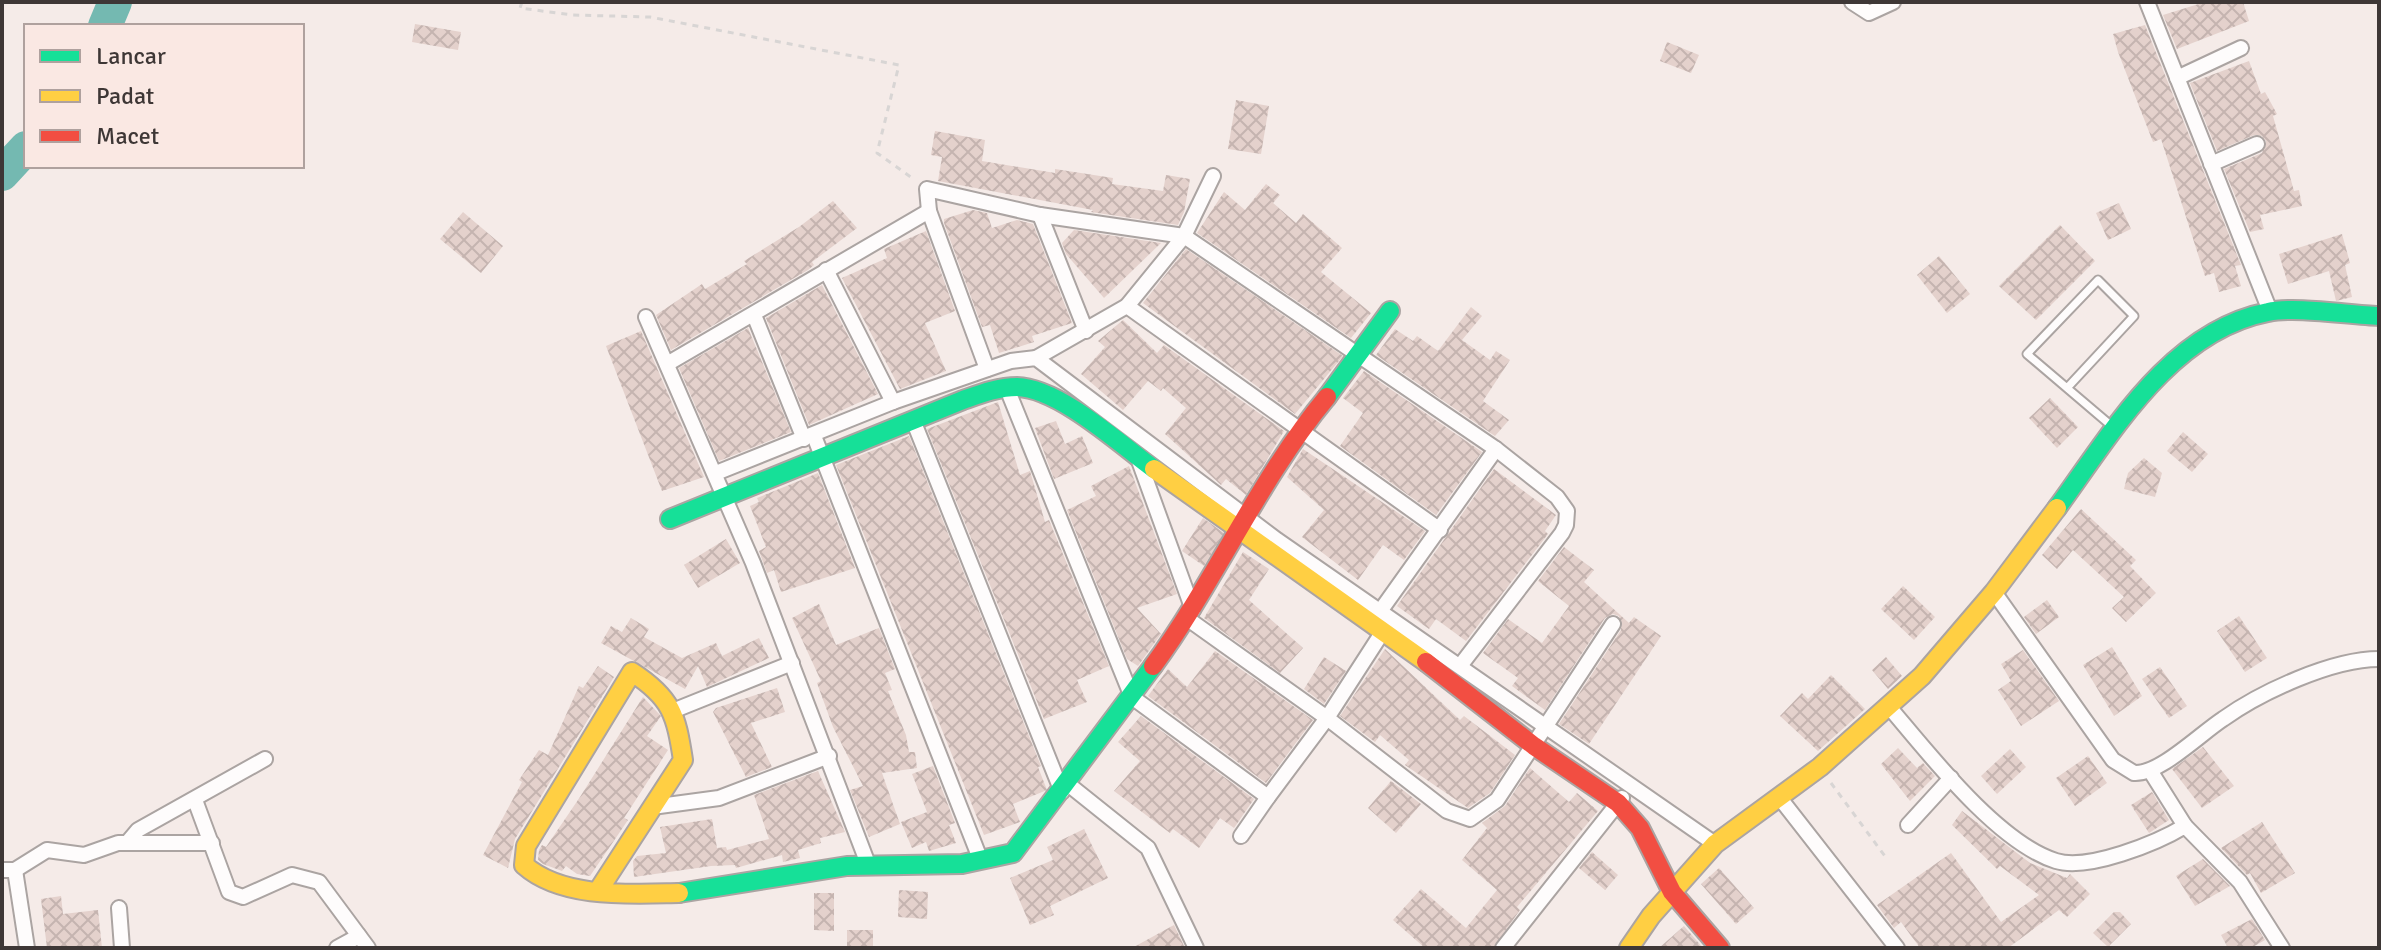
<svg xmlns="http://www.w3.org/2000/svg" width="2381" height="950" font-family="Signika,sans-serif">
  <defs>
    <pattern id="building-cross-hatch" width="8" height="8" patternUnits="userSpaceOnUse" patternTransform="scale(2)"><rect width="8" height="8" fill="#e4d1cc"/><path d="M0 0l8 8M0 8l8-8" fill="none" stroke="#c5b4b0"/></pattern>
  </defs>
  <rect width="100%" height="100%" fill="#f5ebe8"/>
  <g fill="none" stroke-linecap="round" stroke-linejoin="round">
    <!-- river -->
    <g stroke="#74b9b1" stroke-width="34">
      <polyline points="105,26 115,2"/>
      <polyline points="2,174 26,148"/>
    </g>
  </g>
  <!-- building -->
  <g fill="url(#building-cross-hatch)">
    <polygon points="2205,2 2243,2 2249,21 2177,49 2163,15"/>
    <polygon points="415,24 461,32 458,50 412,42"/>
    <polygon points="2145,25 2241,265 2235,266 2241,286 2219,292 2214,273 2205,276 2161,139 2153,142 2118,52 2113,34"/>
    <polygon points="1667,42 1699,55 1691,73 1660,61"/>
    <polygon points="2249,61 2261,94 2265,92 2277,114 2273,116 2294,191 2299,190 2302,206 2260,215 2264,229 2250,232 2224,169 2262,153 2266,141 2262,136 2254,135 2217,151 2190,83"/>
    <polygon points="1236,100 1269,106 1261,154 1228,149"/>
    <polygon points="935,131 985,140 982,161 1055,173 1055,169 1113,178 1112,184 1163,191 1166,175 1190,179 1184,212 1178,225 1091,212 1093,210 938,181 942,157 931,155"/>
    <polygon points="1266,184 1280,195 1273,203 1296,223 1303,214 1342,248 1321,272 1371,313 1351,338 1197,233 1224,192 1245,210"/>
    <polygon points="833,201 857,228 812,262 814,265 808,270 671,350 656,315 702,284 705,289 747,264 744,261 799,227"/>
    <polygon points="2119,203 2131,229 2108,240 2096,213"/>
    <polygon points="973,210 987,213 992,228 1017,220 1033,224 1072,323 1032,336 1034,342 999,353 990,325 982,327 944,223 944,219"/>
    <polygon points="463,212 503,246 481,273 440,239"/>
    <polygon points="2060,225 2095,261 2036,320 1999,286"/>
    <polygon points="1074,230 1161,243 1104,298 1066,254 1062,243"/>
    <polygon points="926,231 955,311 925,323 946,371 900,389 842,278 887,258 884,249"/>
    <polygon points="2342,234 2350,263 2345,265 2352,297 2336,301 2329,271 2288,284 2279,254"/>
    <polygon points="1186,249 1343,356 1295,414 1143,303"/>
    <polygon points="1939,256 1970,294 1947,313 1917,275"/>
    <polygon points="822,285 878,394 809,425 766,318"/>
    <polygon points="1471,307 1482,316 1462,340 1490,360 1496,351 1510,360 1483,401 1509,420 1495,436 1376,355 1395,329 1413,341 1417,336 1438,351"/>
    <polygon points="1123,320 1157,353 1164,345 1284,431 1246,495 1226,479 1221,485 1165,434 1186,408 1163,388 1161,391 1148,381 1123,410 1081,374 1105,347 1098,341"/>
    <polygon points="748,328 791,432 719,461 679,368"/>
    <polygon points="641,331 704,477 662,491 606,346"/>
    <polygon points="1364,371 1482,452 1436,515 1340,446 1363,413 1343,398"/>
    <polygon points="2050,398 2078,427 2057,448 2029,418"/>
    <polygon points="998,402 1020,475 1030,471 1045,522 1049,520 1109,666 1077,680 1087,702 1044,719 927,429"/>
    <polygon points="1056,421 1065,444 1082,436 1093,463 1054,479 1035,428"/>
    <polygon points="2183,432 2208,454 2192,472 2167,451"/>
    <polygon points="909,436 1041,766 1038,767 1047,790 1013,804 1020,822 984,835 836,465"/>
    <polygon points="1303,449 1425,531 1404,560 1383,545 1358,580 1302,537 1324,510 1287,477"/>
    <polygon points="2144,458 2162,473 2155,497 2124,489 2128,473"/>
    <polygon points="1129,466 1177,594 1137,608 1161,634 1138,666 1127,659 1067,510 1096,496 1091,486"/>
    <polygon points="1494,469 1556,515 1545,531 1548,534 1466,641 1436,619 1429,629 1397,606"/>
    <polygon points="818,473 855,568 781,592 774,570 767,573 759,551 766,547 750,506 759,502 757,498"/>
    <polygon points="2081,509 2136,560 2130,566 2156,593 2126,622 2112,608 2124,597 2073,550 2057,569 2042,555"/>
    <polygon points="1203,518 1224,533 1204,566 1182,551"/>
    <polygon points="726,539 740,563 698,588 684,565"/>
    <polygon points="1564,547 1594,570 1584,582 1629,623 1634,617 1661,636 1589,744 1559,724 1621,630 1619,616 1613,614 1605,618 1545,710 1512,686 1518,678 1483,653 1508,619 1542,643 1569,606 1538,581"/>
    <polygon points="1243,552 1269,569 1249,600 1303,648 1280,673 1204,618"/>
    <polygon points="1903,586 1935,617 1914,640 1881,609"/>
    <polygon points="2047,600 2059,617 2036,634 2024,617"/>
    <polygon points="819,604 836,645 879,628 895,669 885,673 892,690 888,691 906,735 909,752 915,752 917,768 882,773 900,824 869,837 850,790 863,786 833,727 817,683 821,681 792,618"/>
    <polygon points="2239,616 2267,658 2245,672 2217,631"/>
    <polygon points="631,618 649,629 644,637 682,658 716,643 722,656 759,638 769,658 707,687 698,666 685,689 601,643 611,626 622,632"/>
    <polygon points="2112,647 2142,696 2114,716 2083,665"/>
    <polygon points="1385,649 1460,720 1464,716 1515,755 1490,793 1468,808 1405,765 1409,760 1380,735 1375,742 1340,716"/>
    <polygon points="2023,650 2059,701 2021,726 1998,690 2011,681 2001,664"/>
    <polygon points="1215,651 1313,720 1266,783 1148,696 1168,669 1187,687"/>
    <polygon points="1324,657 1346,671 1324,704 1304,689"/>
    <polygon points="1886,657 1902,676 1888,689 1872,670"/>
    <polygon points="598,666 614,677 515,839 508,868 483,855 522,782 519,780 539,750 548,755 579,686 583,688"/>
    <polygon points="2160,667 2187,706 2169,718 2142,679"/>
    <polygon points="1831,675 1865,709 1818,751 1780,716 1802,693 1808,699"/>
    <polygon points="777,688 785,712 751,723 772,767 746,777 713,712 716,708"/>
    <polygon points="643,697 661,716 647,736 668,750 624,818 628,820 590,876 577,874 566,866 562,871 543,864 538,860 539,850 542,845 546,847 580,797"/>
    <polygon points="1141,716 1254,799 1234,828 1220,818 1199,848 1173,829 1170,833 1114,791 1140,761 1118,742"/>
    <polygon points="2203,747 2234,786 2202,808 2172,769"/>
    <polygon points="1898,748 1917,768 1923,763 1935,776 1910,801 1881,764"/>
    <polygon points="2010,749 2026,767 1997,794 1981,776"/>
    <polygon points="2088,756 2107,783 2075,806 2056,778"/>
    <polygon points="933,766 955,823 949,825 956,843 929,851 926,842 912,848 901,822 927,812 912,774"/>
    <polygon points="1530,768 1569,802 1577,793 1598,811 1517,907 1520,910 1493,948 1425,948 1393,920 1421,889 1466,928 1497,890 1462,860 1487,828 1482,823 1505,806"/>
    <polygon points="818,771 845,832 820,838 821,843 798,850 800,858 783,862 782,855 736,868 735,865 711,866 634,877 633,861 637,856 666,853 660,827 712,819 717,848 726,847 727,850 769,839 754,795"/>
    <polygon points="1391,781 1421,804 1396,833 1368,808"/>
    <polygon points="2152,792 2169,820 2149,833 2131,805"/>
    <polygon points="1962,811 2030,863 2067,878 2070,874 2090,894 2067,917 2059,910 2008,948 1920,948 1901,922 1894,928 1877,905 1951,853 2001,922 2039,895 2000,866 1997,869 1952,825"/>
    <polygon points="2262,822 2295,873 2261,893 2250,873 2247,875 2221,848"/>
    <polygon points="1084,829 1108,878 1050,906 1054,915 1030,925 1010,878 1053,860 1047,847"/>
    <polygon points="1592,852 1618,875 1605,890 1579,868"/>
    <polygon points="2203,859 2230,886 2195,906 2176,876"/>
    <polygon points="1719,868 1754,908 1736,924 1701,884"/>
    <polygon points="899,890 928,892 927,919 898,917"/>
    <polygon points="814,893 834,893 834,931 814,930"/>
    <polygon points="61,896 63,914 98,910 102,948 47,948 41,899"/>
    <polygon points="2114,912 2120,912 2131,924 2108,947 2093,933"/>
    <polygon points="2252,919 2265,940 2251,948 2228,948 2221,935"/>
    <polygon points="1174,925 1185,948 1132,948"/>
    <polygon points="1684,926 1703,948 1659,948"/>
    <rect x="847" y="930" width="26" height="18"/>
  </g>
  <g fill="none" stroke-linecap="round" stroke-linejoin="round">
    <defs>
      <polyline id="lane" points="2067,388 2134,316 2098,280 2027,354 2114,428"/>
      <g id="street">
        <polyline points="1852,2 1869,13 1893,2"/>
        <polyline points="2147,2 2270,311"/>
        <polyline points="2177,78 2241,48"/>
        <polyline points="2211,164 2257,144"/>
        <polyline points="1213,176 1184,236 1496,449 1557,497 1567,511 1566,525 1562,533 1460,666"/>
        <polyline points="1040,215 1086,331"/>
        <polyline points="826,270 893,402"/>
        <polyline points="1127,306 1440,530"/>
        <polyline points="754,315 804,439"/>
        <polyline points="646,317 753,563 868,864"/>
        <polyline points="667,364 929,211"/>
        <polyline points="987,369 929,211 927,189 1040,215 1184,236 1127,306 1036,358"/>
        <polyline points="1006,386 1132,697 1268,797 1327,718 1389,622"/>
        <polyline points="913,420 1062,792"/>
        <polyline points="814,436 981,861"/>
        <polyline points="1138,458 1193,610"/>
        <polyline points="716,473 893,402 1011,361 1036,358 1277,540 1715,844"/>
        <path d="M1994 592 2113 760 2134 773C2159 775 2200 734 2223 719 2261 692 2332 659 2379 659"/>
        <polyline points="1381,610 1496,449"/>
        <polyline points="1188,619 1327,718 1447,811 1470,819 1497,800 1613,624"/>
        <path d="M1890 708C1929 754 1998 843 2056 861 2088 871 2157 843 2185 826L2240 882 2282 948"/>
        <polyline points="675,710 792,663"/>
        <polyline points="2151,772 2185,826"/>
        <polyline points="1068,784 1148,848 1196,948"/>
        <polyline points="1779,797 1897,948"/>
        <polyline points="195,800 229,892 243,897 292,875 319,882 368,948"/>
        <polyline points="652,807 719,798 829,756"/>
        <polyline points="1908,825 1951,778"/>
        <polyline points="1241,836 1268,797"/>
        <polyline points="127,843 138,830 265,759"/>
        <polyline points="2,870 15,870 47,850 84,855 118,843 212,843"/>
        <polyline points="15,870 27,948"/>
        <polyline points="119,908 122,948"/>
        <polyline points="337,948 359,936"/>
        <polyline points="1503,948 1622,798"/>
      </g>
      <g id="fast">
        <polyline points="1327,397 1390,311"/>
        <path d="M2057 508C2112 433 2170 331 2268 312 2295 306 2349 315 2379 316"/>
        <path d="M670 519 963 400C980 394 998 387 1017 387 1059 388 1120 444 1154 469"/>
        <polyline points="679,893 847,866 962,864 1013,853 1153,666"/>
      </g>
      <g id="slow">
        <polyline points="1154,469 1426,662"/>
        <path d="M598 891 683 760C676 715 672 698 632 672L526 846 524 865C562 899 631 894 679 893"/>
        <polyline points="1629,948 1651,916 1715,844 1820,767 1922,676 1994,592 2057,508"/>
      </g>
      <g id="jam">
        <polyline points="1426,662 1534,746 1618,803 1640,828 1672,892 1720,948"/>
        <path d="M1153 666C1216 580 1259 479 1327 397"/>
      </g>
    </defs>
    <!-- lane casing -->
    <use href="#lane" stroke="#aba4a2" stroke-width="11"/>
    <!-- street casing -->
    <use href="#street" stroke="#aba4a2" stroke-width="18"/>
    <!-- fast casing -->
    <use href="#fast" stroke="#aba4a2" stroke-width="22"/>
    <!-- slow casing -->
    <use href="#slow" stroke="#aba4a2" stroke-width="22"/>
    <!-- jam casing -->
    <use href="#jam" stroke="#aba4a2" stroke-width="22"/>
    <!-- path -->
    <g stroke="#d8d5d4" stroke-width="3" stroke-dasharray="6 6" stroke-linecap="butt">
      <polyline points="522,2 520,8 572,15 650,17 899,65 877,153 915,180"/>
      <polyline points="1831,783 1887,859"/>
    </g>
    <!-- lane -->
    <use href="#lane" stroke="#fefcfc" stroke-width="7"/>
    <!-- street -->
    <use href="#street" stroke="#fefcfc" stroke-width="14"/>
    <!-- fast -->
    <use href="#fast" stroke="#16e098" stroke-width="18"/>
    <!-- slow -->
    <use href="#slow" stroke="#ffcf43" stroke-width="18"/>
    <!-- jam -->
    <use href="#jam" stroke="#f24e42" stroke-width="18"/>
  </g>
  <!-- border -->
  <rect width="2381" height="950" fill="none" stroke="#3e3736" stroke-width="8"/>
  <!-- legend -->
  <rect x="24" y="24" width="280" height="144" fill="#fae8e3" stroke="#afa19e" stroke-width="2"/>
  <rect x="40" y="50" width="40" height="12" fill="#16e098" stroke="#afa19e" stroke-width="2"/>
  <text x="96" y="64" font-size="24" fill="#3e3736">Lancar</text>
  <rect x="40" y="90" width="40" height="12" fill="#ffcf43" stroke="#afa19e" stroke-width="2"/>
  <text x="96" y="104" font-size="24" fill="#3e3736">Padat</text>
  <rect x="40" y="130" width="40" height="12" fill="#f24e42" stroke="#afa19e" stroke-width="2"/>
  <text x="96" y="144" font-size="24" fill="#3e3736">Macet</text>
</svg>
